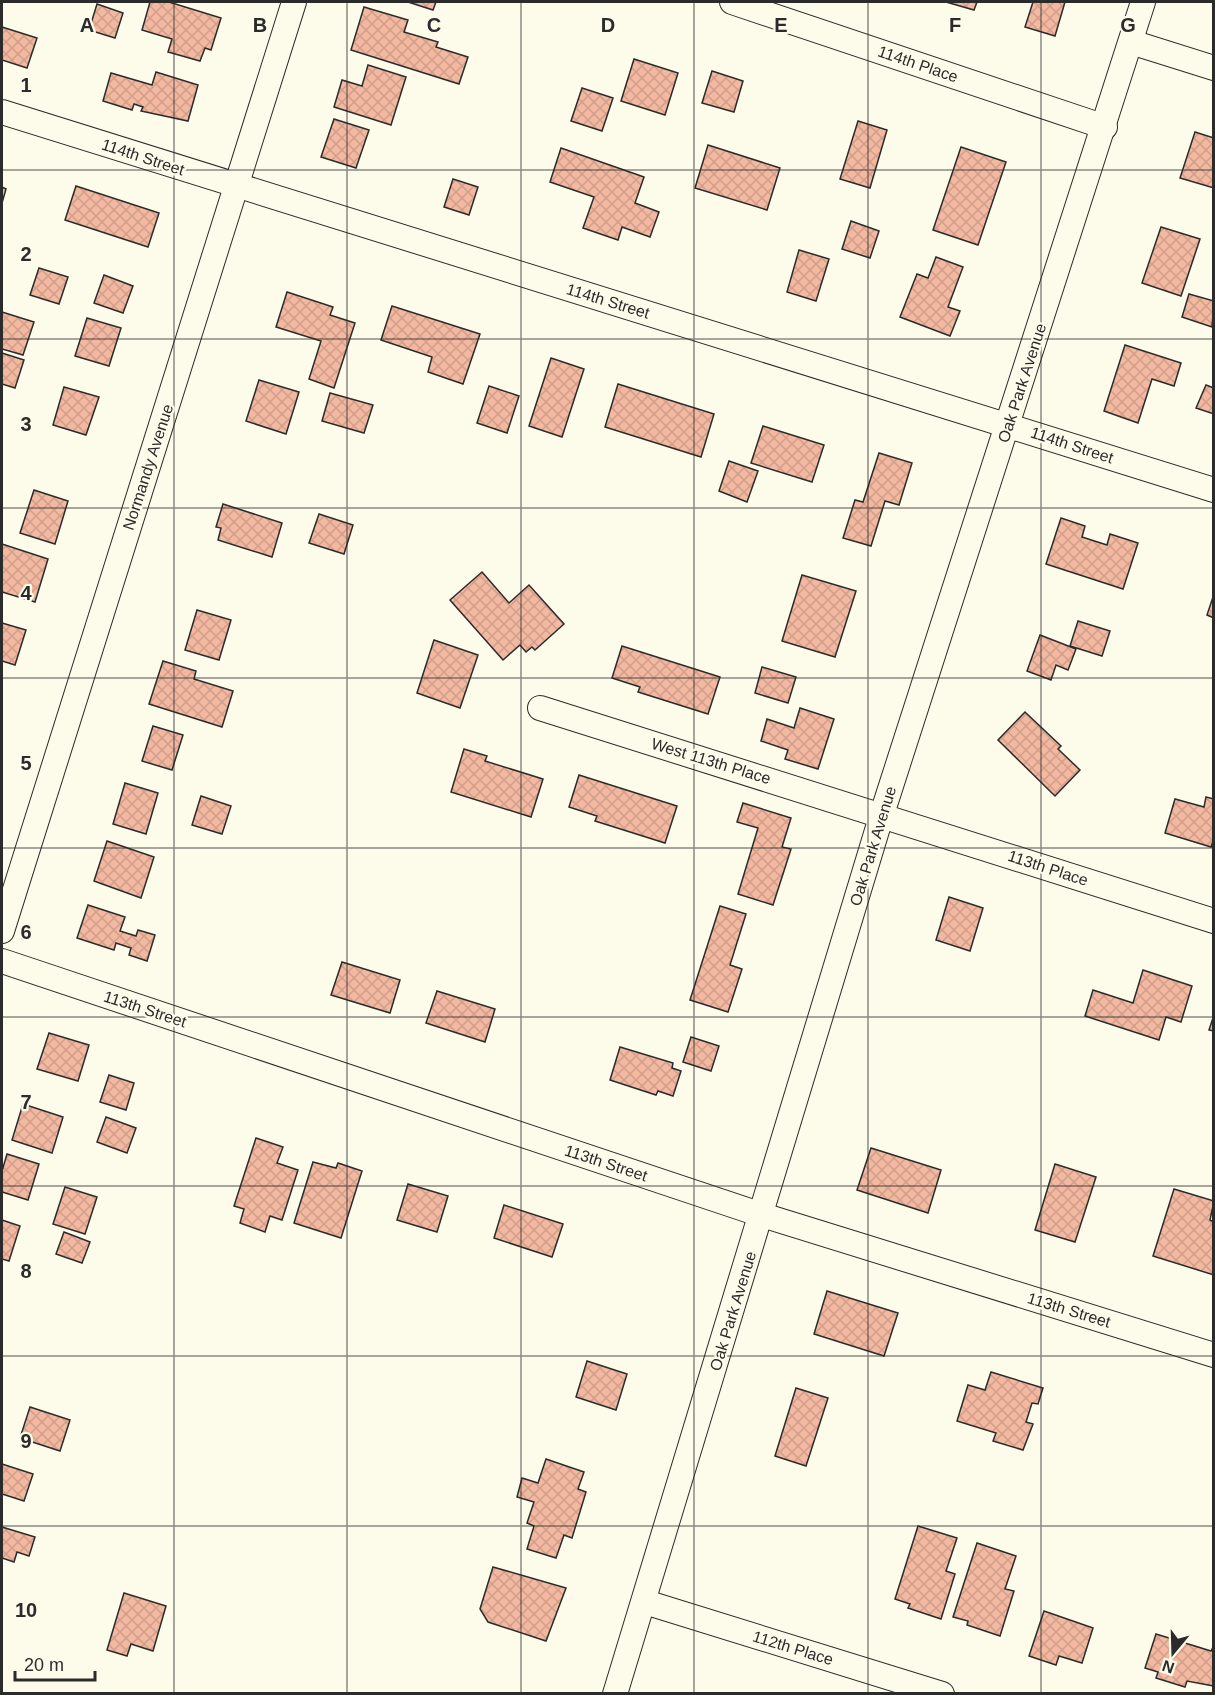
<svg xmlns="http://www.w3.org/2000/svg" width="1215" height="1695" font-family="Arial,sans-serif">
  <defs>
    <pattern id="building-cross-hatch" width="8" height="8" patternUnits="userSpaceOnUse" patternTransform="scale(1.5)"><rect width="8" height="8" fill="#f2b8a0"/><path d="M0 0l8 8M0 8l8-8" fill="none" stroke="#d09e8a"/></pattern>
  </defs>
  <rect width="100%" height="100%" fill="#fdfbea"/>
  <!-- building -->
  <g fill="url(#building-cross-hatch)" stroke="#2b2b2b" stroke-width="1.5">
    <polygon points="150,2 169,2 221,18 211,50 205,48 200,61 168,52 172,39 142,30"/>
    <polygon points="408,2 436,2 433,10"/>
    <polygon points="946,2 977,2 974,10"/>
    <polygon points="1033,2 1065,2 1055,36 1025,27"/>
    <polygon points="97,4 123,13 115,38 89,30"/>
    <polygon points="364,7 408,20 404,32 438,42 436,47 468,57 459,84 351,50"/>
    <polygon points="2,27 37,38 27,68 2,60"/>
    <polygon points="634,59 678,73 665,115 621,101"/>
    <polygon points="368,65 406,77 391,125 334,107 342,80 362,86"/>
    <polygon points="712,71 743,81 734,112 702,103"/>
    <polygon points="156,72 198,85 188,121 141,111 143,107 134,104 132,110 103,101 111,73 152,85"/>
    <polygon points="582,88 613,98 602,131 571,121"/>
    <polygon points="334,119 369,130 356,168 321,157"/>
    <polygon points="858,121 887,130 870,188 840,179"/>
    <polygon points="1195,132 1214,138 1214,188 1180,178"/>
    <polygon points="708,145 780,168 767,210 695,188"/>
    <polygon points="961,147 1006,162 978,245 933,230"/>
    <polygon points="561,148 644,177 635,203 659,212 650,237 622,227 618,240 583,228 594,197 550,182"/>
    <polygon points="453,179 478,187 469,215 444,207"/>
    <polygon points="76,186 159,213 148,247 65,220"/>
    <polygon points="2,187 6,189 2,203"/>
    <polygon points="851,221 879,231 870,258 842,249"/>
    <polygon points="1161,227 1200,239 1181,296 1142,283"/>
    <polygon points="799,250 829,259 816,301 787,292"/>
    <polygon points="936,257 963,267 948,307 960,311 950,336 900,317 917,274 928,278"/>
    <polygon points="39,268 68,277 59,304 30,295"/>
    <polygon points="104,275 133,286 123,313 94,303"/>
    <polygon points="287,292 333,307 330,315 355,323 334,388 309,379 321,341 276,327"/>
    <polygon points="1189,294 1214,301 1212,327 1182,317"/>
    <polygon points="392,306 480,334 463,384 428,372 432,357 381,340"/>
    <polygon points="2,312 34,322 23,355 2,349"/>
    <polygon points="87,318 121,328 109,366 75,356"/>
    <polygon points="1125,345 1181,363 1174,386 1152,379 1138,423 1104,411"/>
    <polygon points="2,353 24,360 15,388 2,384"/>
    <polygon points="551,358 584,369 562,437 529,426"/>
    <polygon points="259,380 299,392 286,434 246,421"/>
    <polygon points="618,384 714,414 701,457 605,427"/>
    <polygon points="1206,385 1214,388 1214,414 1196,408"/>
    <polygon points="489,386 519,396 507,433 477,423"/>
    <polygon points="64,387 99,397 86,435 53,425"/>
    <polygon points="330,393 373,405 364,433 322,421"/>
    <polygon points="763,426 824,445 812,482 751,463"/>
    <polygon points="879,453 912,463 899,505 885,501 871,546 843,538 855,500 863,502"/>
    <polygon points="729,461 758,471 747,502 719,491"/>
    <polygon points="34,490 68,501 55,544 20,533"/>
    <polygon points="223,504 282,523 272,557 218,540 221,528 216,527"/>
    <polygon points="319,514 353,525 344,554 309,543"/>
    <polygon points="1061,518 1085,526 1082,537 1107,545 1110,534 1138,543 1123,589 1046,564"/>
    <polygon points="2,544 48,559 35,602 2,592"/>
    <polygon points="482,572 509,603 529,585 564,624 535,650 532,647 526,652 520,645 503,660 450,600"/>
    <polygon points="802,575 856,591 835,657 782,641"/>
    <polygon points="1214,594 1214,618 1207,615"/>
    <polygon points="197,610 231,620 219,660 185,650"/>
    <polygon points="1078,621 1110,631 1102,656 1070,646"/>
    <polygon points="2,623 26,630 15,665 2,661"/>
    <polygon points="1040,635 1076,649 1068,670 1056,665 1051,680 1027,671"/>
    <polygon points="434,640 478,655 460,708 417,693"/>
    <polygon points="622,646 720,677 708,714 638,692 640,687 612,678"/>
    <polygon points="163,661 196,671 194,679 233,691 222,727 149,704"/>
    <polygon points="762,667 796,677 788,703 755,693"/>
    <polygon points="800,708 834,719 818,769 785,759 788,750 761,741 767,719 794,728"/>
    <polygon points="1025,712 1061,746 1058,749 1080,770 1055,796 998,740"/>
    <polygon points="153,726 183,735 172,770 142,761"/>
    <polygon points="464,749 487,756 485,761 543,779 531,817 451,792"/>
    <polygon points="579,775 677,806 665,843 595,821 597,816 569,807"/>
    <polygon points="125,783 158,793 146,834 113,824"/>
    <polygon points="201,796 231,806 222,834 192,825"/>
    <polygon points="1206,797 1214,799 1214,838 1211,847 1165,833 1175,799 1204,807"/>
    <polygon points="743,803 791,818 782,847 791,849 773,905 738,894 758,828 737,822"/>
    <polygon points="107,841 154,857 141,898 94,881"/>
    <polygon points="949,897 983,908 970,951 936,940"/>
    <polygon points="88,905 125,917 120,931 136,936 138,930 155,935 147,961 129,955 131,948 116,943 114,950 77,938"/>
    <polygon points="720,906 746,914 730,965 742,969 728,1012 690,1000"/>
    <polygon points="342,962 400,980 390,1013 331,995"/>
    <polygon points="1143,970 1192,986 1181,1022 1166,1017 1159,1040 1085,1016 1093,990 1133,1003"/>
    <polygon points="437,991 495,1009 485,1042 426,1023"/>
    <polygon points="1214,1015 1214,1031 1209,1030"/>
    <polygon points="49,1033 89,1045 78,1081 37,1069"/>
    <polygon points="691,1037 719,1046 711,1071 683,1062"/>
    <polygon points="620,1047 673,1063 672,1068 681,1071 673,1096 658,1091 656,1095 610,1080"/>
    <polygon points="109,1075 134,1083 126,1110 100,1102"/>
    <polygon points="23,1104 63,1117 52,1153 12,1140"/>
    <polygon points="106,1117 136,1128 127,1153 97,1142"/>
    <polygon points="256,1138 283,1147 277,1163 298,1170 282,1220 270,1216 265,1232 240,1223 244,1209 234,1206"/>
    <polygon points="871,1148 941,1170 928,1213 857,1190"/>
    <polygon points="7,1154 39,1164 28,1200 2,1192 2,1171"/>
    <polygon points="313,1162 336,1168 338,1163 362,1171 341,1238 294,1223"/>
    <polygon points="1055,1164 1096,1177 1075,1242 1035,1230"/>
    <polygon points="408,1184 448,1196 437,1232 397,1220"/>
    <polygon points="65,1187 97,1197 85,1234 53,1224"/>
    <polygon points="1174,1189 1214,1201 1210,1220 1214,1222 1214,1275 1153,1256"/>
    <polygon points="504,1205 563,1224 552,1257 494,1238"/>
    <polygon points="2,1220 20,1226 9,1261 2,1259"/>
    <polygon points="64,1232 90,1242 82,1263 56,1254"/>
    <polygon points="827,1291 898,1313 884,1356 814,1334"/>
    <polygon points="587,1361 627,1374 616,1410 576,1397"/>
    <polygon points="991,1372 1043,1388 1038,1404 1032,1403 1026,1422 1033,1424 1023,1450 993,1441 996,1433 957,1421 968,1385 985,1390"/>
    <polygon points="796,1388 828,1398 806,1466 775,1456"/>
    <polygon points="30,1407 70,1420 60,1451 20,1438"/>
    <polygon points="546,1459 584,1472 578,1489 586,1492 572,1538 564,1535 556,1558 527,1549 534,1526 527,1523 534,1502 517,1497 522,1478 538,1483"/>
    <polygon points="2,1464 33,1474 24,1501 2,1494"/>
    <polygon points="918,1526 957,1538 946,1571 955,1574 941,1619 908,1608 910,1604 895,1599"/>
    <polygon points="2,1527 35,1537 29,1556 17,1552 14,1562 2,1558"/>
    <polygon points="977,1543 1016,1556 1005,1589 1014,1591 1000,1636 967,1625 968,1621 953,1617"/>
    <polygon points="493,1567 566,1588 546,1641 488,1622 480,1609"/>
    <polygon points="124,1593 166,1606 153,1651 131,1644 127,1656 107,1650"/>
    <polygon points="1044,1611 1093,1628 1082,1663 1059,1656 1056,1665 1029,1656"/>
    <polygon points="1156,1634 1211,1651 1214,1645 1214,1686 1187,1681 1185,1687 1156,1678 1158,1672 1145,1668"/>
  </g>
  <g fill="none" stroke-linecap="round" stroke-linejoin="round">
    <defs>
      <g id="minor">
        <polyline points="732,2 1105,127"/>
        <polyline points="1131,42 1214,68"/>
        <polyline points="2,112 1214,490"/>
        <polyline points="540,708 1214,921"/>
        <polyline points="2,931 294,2"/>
        <polyline points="2,961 762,1215 1214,1355"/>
        <polyline points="645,1602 942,1694"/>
        <polyline points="615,1694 882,814 1143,2"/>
      </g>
    </defs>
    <!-- minor casing -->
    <use href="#minor" stroke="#2b2b2b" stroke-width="26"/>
    <!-- minor -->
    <use href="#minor" stroke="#fdfbea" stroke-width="24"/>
  </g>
  <!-- grid -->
  <path fill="none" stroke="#2b2b2b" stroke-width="1.5" stroke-opacity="0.55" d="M174 2V1694M347 2V1694M521 2V1694M694 2V1694M868 2V1694M1041 2V1694M2 170H1214M2 339H1214M2 508H1214M2 678H1214M2 848H1214M2 1017H1214M2 1186H1214M2 1356H1214M2 1526H1214"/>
  <g text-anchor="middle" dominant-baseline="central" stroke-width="4.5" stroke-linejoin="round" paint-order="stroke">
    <!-- street labels -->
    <g font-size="16" fill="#2b2b2b" stroke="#fdfbea">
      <text transform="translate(918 64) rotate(19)">114th Place</text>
      <text transform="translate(143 157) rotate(18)">114th Street</text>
      <text transform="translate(608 301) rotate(17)">114th Street</text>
      <text transform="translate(1022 383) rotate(-72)">Oak Park Avenue</text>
      <text transform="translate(1072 445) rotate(18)">114th Street</text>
      <text transform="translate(148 467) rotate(-72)">Normandy Avenue</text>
      <text transform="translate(711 761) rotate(17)">West 113th Place</text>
      <text transform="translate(873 846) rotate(-73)">Oak Park Avenue</text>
      <text transform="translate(1048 868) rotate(18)">113th Place</text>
      <text transform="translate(145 1009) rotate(18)">113th Street</text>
      <text transform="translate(606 1163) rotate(18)">113th Street</text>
      <text transform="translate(1069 1310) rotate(17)">113th Street</text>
      <text transform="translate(733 1311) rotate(-73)">Oak Park Avenue</text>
      <text transform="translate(793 1648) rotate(17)">112th Place</text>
    </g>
  </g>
  <g font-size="20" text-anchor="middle" font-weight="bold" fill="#2b2b2b" stroke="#fdfbea" stroke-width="4.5" stroke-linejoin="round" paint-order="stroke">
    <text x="87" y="32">A</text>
    <text x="260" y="32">B</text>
    <text x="434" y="32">C</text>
    <text x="608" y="32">D</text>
    <text x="781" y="32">E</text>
    <text x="955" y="32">F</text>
    <text x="1128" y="32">G</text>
    <text x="26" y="92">1</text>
    <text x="26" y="261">2</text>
    <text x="26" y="431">3</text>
    <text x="26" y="600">4</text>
    <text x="26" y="770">5</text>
    <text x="26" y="939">6</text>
    <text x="26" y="1109">7</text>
    <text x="26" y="1278">8</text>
    <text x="26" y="1448">9</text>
    <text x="26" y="1617">10</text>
  </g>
  <!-- border -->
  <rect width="1215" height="1695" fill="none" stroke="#2b2b2b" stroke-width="6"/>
  <!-- north arrow -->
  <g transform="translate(1173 1653) rotate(199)" stroke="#fdfbea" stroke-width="4.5" paint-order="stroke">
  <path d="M0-4.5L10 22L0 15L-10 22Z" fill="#2b2b2b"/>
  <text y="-9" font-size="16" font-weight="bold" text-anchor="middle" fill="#2b2b2b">N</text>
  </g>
  <!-- scale -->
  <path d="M15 1671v9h80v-9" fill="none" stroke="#2b2b2b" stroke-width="3"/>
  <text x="24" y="1671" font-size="18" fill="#2b2b2b" stroke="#fdfbea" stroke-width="4.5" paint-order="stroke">20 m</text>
</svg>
